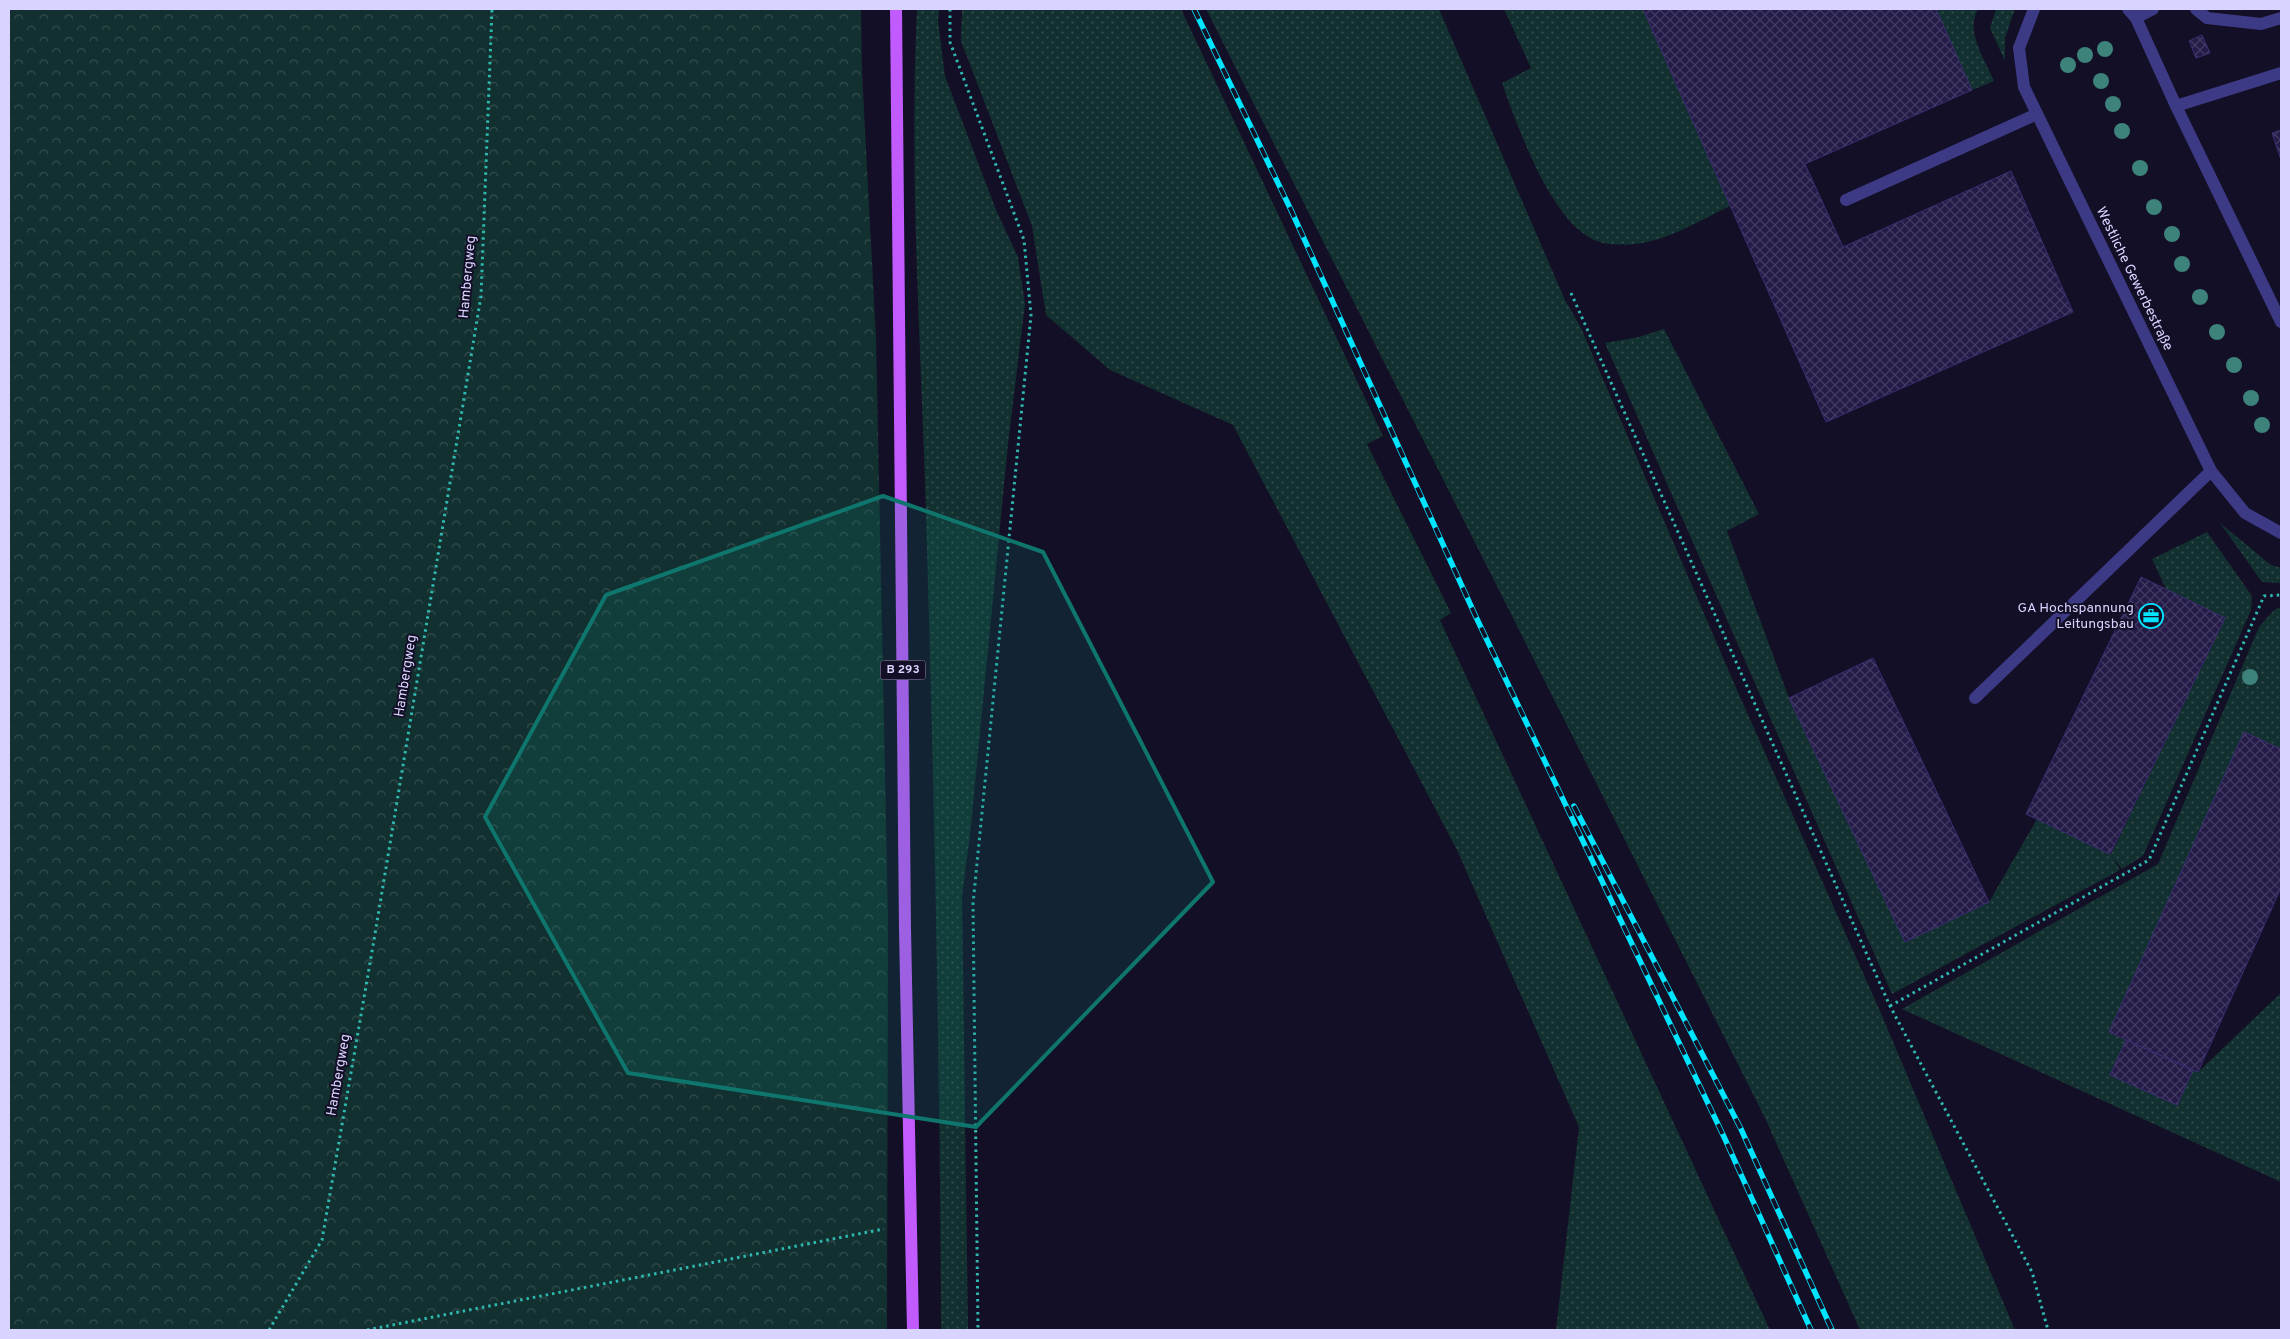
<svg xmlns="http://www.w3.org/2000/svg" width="2290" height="1339" font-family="Overpass,sans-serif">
  <defs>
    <pattern id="grass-dots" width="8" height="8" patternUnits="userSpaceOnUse" patternTransform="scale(1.25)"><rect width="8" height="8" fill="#12302f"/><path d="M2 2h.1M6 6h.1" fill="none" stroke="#344d4e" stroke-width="1.8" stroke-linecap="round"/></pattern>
    <pattern id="forest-crowns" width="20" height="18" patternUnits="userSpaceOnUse" patternTransform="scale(1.25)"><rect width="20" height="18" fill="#12302f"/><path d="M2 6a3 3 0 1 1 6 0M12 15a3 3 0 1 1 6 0" fill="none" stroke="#344d4e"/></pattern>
    <pattern id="building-cross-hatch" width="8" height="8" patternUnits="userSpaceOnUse" patternTransform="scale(1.25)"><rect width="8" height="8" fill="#241b47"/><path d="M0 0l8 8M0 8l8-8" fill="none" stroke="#433b63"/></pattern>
  </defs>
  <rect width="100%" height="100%" fill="#130f26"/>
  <!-- grass -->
  <g fill="url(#grass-dots)">
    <path d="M917 9H939L938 21 945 76 996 210 1018 257 1025 304 1008 444 970 835 962 896 968 1330H941C940 1058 934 786 926 513 921 345 909 177 917 9Z"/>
    <polygon points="962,9 1181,9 1383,436 1367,444 1451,613 1440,620 1770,1330 1556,1330 1579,1127 1457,850 1233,425 1110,370 1046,315 1032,226 961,41"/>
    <polygon points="1206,9 1439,9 1565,300 1581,328 1737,690 1880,1011 2015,1330 1860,1330 1765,1118"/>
    <path d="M1504 9H1643L1730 206C1700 220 1668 241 1635 244 1625 245 1609 245 1600 242 1553 229 1517 125 1502 83L1531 68Z"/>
    <path d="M1936 9H1978C1965 32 1985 59 1994 81L1972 90Z"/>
    <polygon points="1996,9 2015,9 2005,38 2005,61 1990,28"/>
    <polygon points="1664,329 1759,514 1727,531 1789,698 1905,942 1989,902 2037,819 2111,854 2225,618 2166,589 2152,559 2207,532 2252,596 2251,610 2143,856 2122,869 2113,858 2120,870 1892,994 1605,343 1639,337"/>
    <polygon points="2220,523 2271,565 2281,568 2281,583 2262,582"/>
    <polygon points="2281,607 2281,749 2244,733 2109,1032 2126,1040 2110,1075 2177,1105 2193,1070 2198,1072 2281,993 2281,1182 1902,1009 2158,864 2259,627 2274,610"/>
  </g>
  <!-- forest -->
  <polygon fill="url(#forest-crowns)" points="9,9 861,9 862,72 876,338 888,921 887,1330 9,1330"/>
  <!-- building -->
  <g fill="url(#building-cross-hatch)" stroke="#3b2d73">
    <polygon points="1643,9 1936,9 1972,90 1805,164 1843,247 2011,171 2073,312 1826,422"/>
    <polygon points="2202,35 2210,53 2196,58 2189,41"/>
    <polygon points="2281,130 2281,160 2272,133"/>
    <polygon points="2141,577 2225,618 2110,854 2026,814"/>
    <polygon points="1873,658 1989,902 1905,942 1789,698"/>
    <polygon points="2244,732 2281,749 2281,888 2198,1072 2109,1032"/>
    <polygon points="2126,1040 2193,1070 2177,1105 2110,1075"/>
  </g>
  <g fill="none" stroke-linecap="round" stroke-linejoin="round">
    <!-- path -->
    <g stroke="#2fb8b0" stroke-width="3" stroke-dasharray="2.5 4" stroke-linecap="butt">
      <polyline points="950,9 950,42 1024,240 1031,315 973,904 978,1330"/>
      <polyline points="1571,293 1890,1006 2032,1272 2048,1330"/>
      <polyline points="1890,1006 2149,860 2264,596 2281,595"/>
      <polyline points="269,1330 322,1240 374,940 481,296 492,9"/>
      <polyline points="367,1330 884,1229"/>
    </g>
    <!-- minor -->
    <g stroke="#3d3a85" stroke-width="12">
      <polyline points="2034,9 2019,48 2024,87 2211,471 2245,513 2281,533"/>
      <polyline points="2128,9 2136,18 2176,106 2281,322"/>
      <polyline points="2196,9 2207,18 2261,24 2281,18"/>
      <polyline points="2136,18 2153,9"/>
      <polyline points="2176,106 2281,73"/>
      <polyline points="1846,200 2037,114"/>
      <polyline points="1975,698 2211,471"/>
    </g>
    <!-- major -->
    <polyline stroke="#c25bff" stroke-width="12" points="896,9 905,929 913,1330"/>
    <defs>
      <g id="rail">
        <polyline points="1194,9 1291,210 1476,617 1725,1139 1811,1330"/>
        <polyline points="1574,806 1741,1129 1832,1330"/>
      </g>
    </defs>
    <!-- rail casing -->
    <use href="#rail" stroke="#00e5ff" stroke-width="5.5"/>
    <!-- rail -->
    <use href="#rail" stroke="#130f26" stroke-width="4" stroke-dasharray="11" stroke-linecap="butt"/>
  </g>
  <!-- trees -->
  <g fill="#3d827b">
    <circle cx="2105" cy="49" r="8"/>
    <circle cx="2085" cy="55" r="8"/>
    <circle cx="2068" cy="65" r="8"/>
    <circle cx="2101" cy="81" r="8"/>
    <circle cx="2113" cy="104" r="8"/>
    <circle cx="2122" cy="131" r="8"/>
    <circle cx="2140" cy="168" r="8"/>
    <circle cx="2154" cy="207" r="8"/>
    <circle cx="2172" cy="234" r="8"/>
    <circle cx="2182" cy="264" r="8"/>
    <circle cx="2200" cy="297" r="8"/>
    <circle cx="2217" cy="332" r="8"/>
    <circle cx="2234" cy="365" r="8"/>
    <circle cx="2251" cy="398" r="8"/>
    <circle cx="2262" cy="425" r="8"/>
    <circle cx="2250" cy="677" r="8"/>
  </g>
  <!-- marked area -->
  <path fill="#0f766e" fill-opacity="0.2" stroke="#0f766e" stroke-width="4" stroke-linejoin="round" d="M883 496 1043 552 1213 882 976 1127 628 1073 485 817 606 595Z"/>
  <!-- icons -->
  <defs>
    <symbol id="office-ring" viewBox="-11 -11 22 22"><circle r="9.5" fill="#130f26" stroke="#00e5ff" stroke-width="1.5"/><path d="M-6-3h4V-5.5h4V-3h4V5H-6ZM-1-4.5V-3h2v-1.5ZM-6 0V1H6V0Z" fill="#00e5ff"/></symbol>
  </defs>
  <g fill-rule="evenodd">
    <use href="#office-ring" x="2137" y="602" width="28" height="28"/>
  </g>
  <g text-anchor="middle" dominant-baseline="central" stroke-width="4" stroke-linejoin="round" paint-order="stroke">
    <!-- shield labels -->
    <rect fill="#130f26" stroke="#9e99be" stroke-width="1" x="880.5" y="660.5" width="45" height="19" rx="4"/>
    <g font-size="12" font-weight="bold" fill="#d9d4ff">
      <text x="903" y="670">B 293</text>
    </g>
    <!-- street labels -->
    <g font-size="14" fill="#d9d4ff" stroke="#130f26">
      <text transform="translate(468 277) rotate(-85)">Hambergweg</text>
      <text transform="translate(2134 279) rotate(64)">Westliche Gewerbestraße</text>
      <text transform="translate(406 676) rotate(-81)">Hambergweg</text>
      <text transform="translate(339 1075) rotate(-80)">Hambergweg</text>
    </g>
    <!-- poi labels -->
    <g font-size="14" fill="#d9d4ff" stroke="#130f26" text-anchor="end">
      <text x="2134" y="608">GA Hochspannung<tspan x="2134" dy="16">Leitungsbau</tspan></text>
    </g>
  </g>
  <!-- border -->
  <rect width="2290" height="1339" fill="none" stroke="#d9d4ff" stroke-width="20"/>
</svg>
